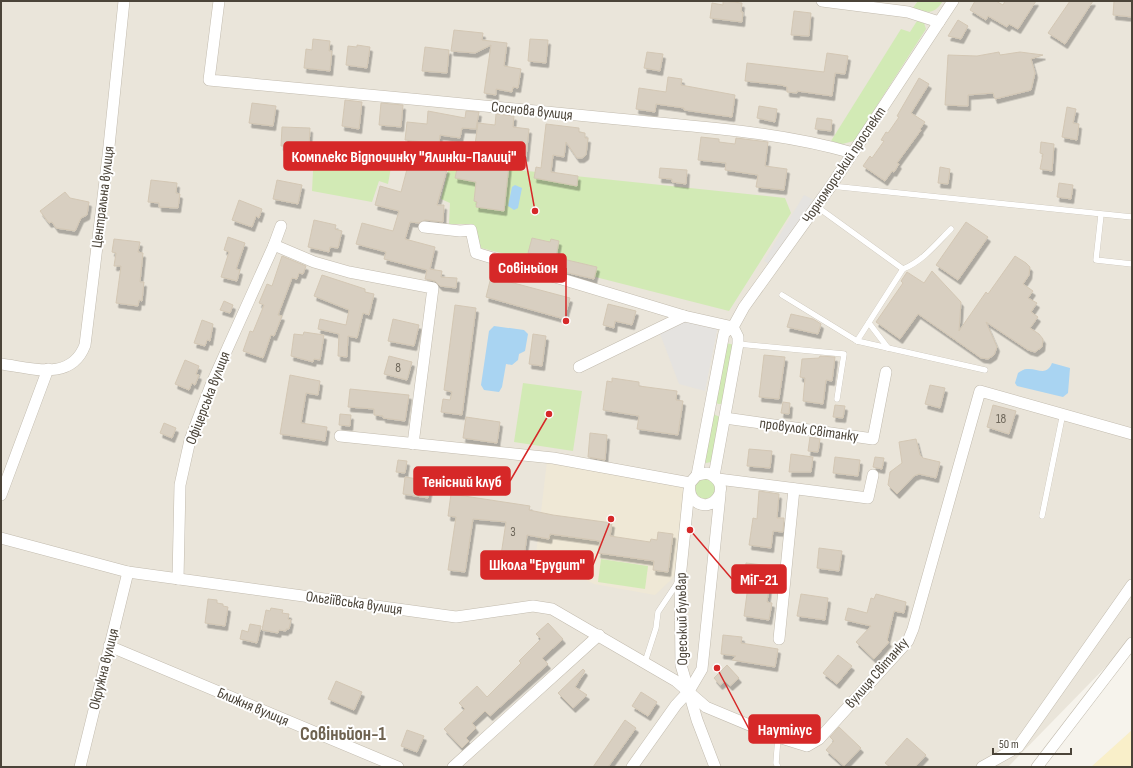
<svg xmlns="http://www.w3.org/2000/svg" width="1133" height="768" font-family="'Sofia Sans Condensed',sans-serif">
  <defs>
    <filter id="shadow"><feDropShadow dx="2.5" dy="4.5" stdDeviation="0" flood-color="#0004"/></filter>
  </defs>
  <rect width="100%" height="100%" fill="#f6f3ec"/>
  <!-- residential -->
  <polygon fill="#eae5da" points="1,1 1132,1 1132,640 1008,767 1,767"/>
  <!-- education -->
  <polygon fill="#efe8d6" points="547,461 684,483 676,573 670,581 655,595 594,584 536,554"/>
  <!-- green -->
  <g fill="#d2eab5">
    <path d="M918 1H943C933 16 928 12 912 9Z"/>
    <polygon points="917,21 924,23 926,29 854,141 842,144 831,141 901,29 910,32"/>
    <polygon points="314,151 393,156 388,184 379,181 372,202 312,191"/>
    <polygon points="450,163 785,198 791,213 729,311 481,248 473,224 449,224 450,203 441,199"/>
    <polygon points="726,343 735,345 722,404 718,404 716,402"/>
    <polygon points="523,383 582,391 573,451 514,442"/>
    <polygon points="713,414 720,417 711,462 706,463 705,461"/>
    <circle cx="705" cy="489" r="10"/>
    <polygon points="601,559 648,566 645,589 598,582"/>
  </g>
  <!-- sand -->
  <polygon fill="#f9efc9" points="1132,730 1132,767 1091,767"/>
  <!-- parking -->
  <g fill="#e5e3e0">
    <polygon points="804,195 816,201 772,266 764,261"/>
    <polygon points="685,318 718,326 705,391 679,384 659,331"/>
  </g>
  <!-- water -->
  <g fill="#a9d4f2">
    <polygon points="515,185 522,188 518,208 514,210 508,206 512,187"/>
    <polygon points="494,326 524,330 528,334 525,351 519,354 518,360 512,365 506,364 502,387 499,392 484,390 481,385 489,331"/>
    <path d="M1052 363 1070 368 1068 393 1063 397 1017 386 1015 383 1018 373C1021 371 1024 369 1027 369 1038 368 1046 377 1052 363Z"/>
  </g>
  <!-- building -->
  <g fill="#d8cfc1" stroke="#d3c7b4" filter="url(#shadow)">
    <polygon points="723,1 742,3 741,12 743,12 742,22 710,18 712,3 723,5"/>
    <polygon points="975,1 996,1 1003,5 1005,1 1036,1 1018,29 1009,24 1007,27 988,16 986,20 970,10"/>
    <polygon points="1070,1 1093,1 1065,44 1048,33"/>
    <polygon points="1114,1 1132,1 1132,17 1113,15"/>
    <polygon points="794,11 811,13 809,36 791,35"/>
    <polygon points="958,20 968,26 961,39 948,36"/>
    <polygon points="454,30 483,33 482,40 507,43 504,66 521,69 518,88 513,87 512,92 496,89 496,95 484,93 491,45 475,53 451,51"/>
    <polygon points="313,39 330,41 329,51 332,51 330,71 304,68 306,49 312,50"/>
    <polygon points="530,39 548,40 546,63 528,61"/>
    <polygon points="357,45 370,47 367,68 346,65 348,46 357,47"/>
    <polygon points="425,47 449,50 447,73 422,71"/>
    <polygon points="647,52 663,54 660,71 644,68"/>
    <polygon points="999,52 1000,55 1020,52 1043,55 1031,59 1035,73 1031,90 995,99 993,93 968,95 968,106 945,105 948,55 977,56"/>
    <polygon points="827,53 848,56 845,74 835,73 832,96 797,91 797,93 787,92 787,87 781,85 745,81 747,63 824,72"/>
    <polygon points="668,77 682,79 681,85 735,95 732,117 684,110 684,108 656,104 655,112 636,109 639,88 666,92"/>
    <polygon points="919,78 929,84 911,113 925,122 920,129 921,130 897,163 899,164 894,172 892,171 885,181 863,166 870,156 872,158 884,141 881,140 886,132 888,133 899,117 897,116"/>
    <polygon points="345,100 362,102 359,129 342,126"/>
    <polygon points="252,103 276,106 273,126 249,123"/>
    <polygon points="381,103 403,105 401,127 379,125"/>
    <polygon points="759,106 777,109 775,122 757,118"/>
    <polygon points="1067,107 1076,109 1073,123 1079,124 1077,140 1062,137"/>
    <polygon points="428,111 465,118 466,111 479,112 476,129 462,128 460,138 440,135 439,144 405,140 407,122 427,124"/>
    <polygon points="496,114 514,116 513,127 529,129 526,157 510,155 504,211 476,207 477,202 474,201 476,182 455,178 458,164 472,166 478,123 495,125"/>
    <polygon points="817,118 832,120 831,131 815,129"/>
    <polygon points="546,124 579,128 579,132 585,133 585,138 588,138 586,155 582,158 577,158 566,142 564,157 553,155 551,172 578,176 577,186 534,178 536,167 541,168"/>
    <polygon points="282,127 310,128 309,147 281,146"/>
    <polygon points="701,137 719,139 719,142 735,144 736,138 768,142 765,166 787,169 784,190 756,187 758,175 725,170 726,163 698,160"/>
    <polygon points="1041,142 1054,144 1052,171 1040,169 1043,154 1040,153"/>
    <polygon points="412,163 432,168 433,165 447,169 437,205 444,205 443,222 425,220 419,223 410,222 405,239 435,247 430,269 442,271 441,277 457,278 456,288 440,286 435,281 425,279 427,270 384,259 386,252 356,244 362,223 393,231 399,211 375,205 380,186 401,192 407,169 410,170"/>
    <polygon points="940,167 950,169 948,184 938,183"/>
    <polygon points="660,168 687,170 686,184 672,182 672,179 659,178"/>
    <polygon points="151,180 177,183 176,193 180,194 178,208 159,207 159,203 148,202"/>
    <polygon points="277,180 302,185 298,204 273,199"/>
    <polygon points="1059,183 1073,185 1071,199 1057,197"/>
    <polygon points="65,192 70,198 89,202 87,215 81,218 75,231 56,228 52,222 49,223 40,211"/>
    <polygon points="239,200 262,209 259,218 256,216 252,227 232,220"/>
    <polygon points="314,220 336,225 335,229 342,231 338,248 330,247 329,252 308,247"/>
    <polygon points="966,222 988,237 958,280 936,265"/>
    <polygon points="228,237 245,243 236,269 240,270 237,281 221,277 229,252 224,250"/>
    <polygon points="532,238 550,242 551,239 559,241 556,257 528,253"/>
    <polygon points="114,239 140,242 138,252 143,253 140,282 144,282 142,301 139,300 138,306 116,303 121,266 114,266 116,253 112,252"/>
    <polygon points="282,256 306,266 303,274 299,273 297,279 292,278 278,315 282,316 274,336 271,335 263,358 243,351 250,331 253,332 264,305 259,303 267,284 272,286"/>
    <polygon points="1015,256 1026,263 1030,267 1029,275 1023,284 1033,291 1028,298 1037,303 1031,312 1038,317 1030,328 1039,334 1043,339 1042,347 1035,352 1028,350 986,322 997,347 994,355 988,359 981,358 918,314 900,339 876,322 903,283 901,281 907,272 924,283 932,271 961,302 959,331 986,292 988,294"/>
    <polygon points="563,259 597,267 594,279 560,271"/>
    <polygon points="322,275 365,289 365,292 374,294 369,315 363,313 357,338 348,336 347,357 338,356 339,334 318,329 320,319 346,325 349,310 314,296"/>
    <polygon points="491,277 570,298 564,319 486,297"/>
    <polygon points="224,301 233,305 230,313 220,310"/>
    <polygon points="608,304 636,311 632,325 615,321 614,328 603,325"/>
    <polygon points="455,305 476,308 462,415 441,412 443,399 450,400 452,392 444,390"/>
    <polygon points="791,314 813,319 821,324 818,334 787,327"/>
    <polygon points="393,319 419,325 414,346 388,341"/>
    <polygon points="202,320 213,324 210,341 207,340 205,346 194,343"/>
    <polygon points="304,332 324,335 320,360 314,359 313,362 291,356 294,334 303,335"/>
    <polygon points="533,334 546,336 542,366 529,364"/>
    <polygon points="764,355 785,357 779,399 759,397"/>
    <polygon points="389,356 412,362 407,380 384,374"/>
    <polygon points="820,356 835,357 832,381 826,380 823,404 803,401 805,378 800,377 802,359 819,358"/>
    <polygon points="185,360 199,366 196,374 199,375 195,385 192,383 189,390 175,384"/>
    <polygon points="290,375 320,381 318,395 306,393 301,423 327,427 325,441 280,434"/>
    <polygon points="612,378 639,382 639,386 677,391 676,400 683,401 678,435 637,429 639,416 603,410 607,381 612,382"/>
    <polygon points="930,385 945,388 940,408 925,404"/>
    <polygon points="350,389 409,395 405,421 383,418 383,416 374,415 374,409 348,407"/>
    <polygon points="783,402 790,403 789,414 781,413"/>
    <polygon points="835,405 845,406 843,418 833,417"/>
    <polygon points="993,405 1016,411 1009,434 987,427"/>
    <polygon points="340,414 351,415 350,426 339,425"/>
    <polygon points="466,417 500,422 497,443 463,438"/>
    <polygon points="164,423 176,428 172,438 160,433"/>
    <polygon points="590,433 607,435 605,460 588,457"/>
    <polygon points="810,437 820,439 818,452 808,451"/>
    <polygon points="916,439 920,455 923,458 940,462 936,478 919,474 914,476 897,494 888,485 890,472 902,463 899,442"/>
    <polygon points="749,449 772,451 770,468 747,466"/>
    <polygon points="791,454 813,457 811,472 789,472"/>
    <polygon points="835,457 860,460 858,476 833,473"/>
    <polygon points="875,457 884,458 882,469 873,467"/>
    <polygon points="398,460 407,461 405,473 396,472"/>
    <polygon points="405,477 431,481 428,498 403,494"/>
    <polygon points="759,491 779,494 777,518 784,518 783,532 773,531 771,548 749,545 753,518 757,519"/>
    <polygon points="451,494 530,506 529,510 553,515 612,523 610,536 650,542 651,539 657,540 658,532 673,534 668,572 653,570 654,561 598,553 600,541 550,534 549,539 527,535 523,565 500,562 506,522 473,519 465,572 448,570 456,517 448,516"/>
    <polygon points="819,548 842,551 839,571 817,568"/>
    <polygon points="746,563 772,566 767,602 772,603 769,620 744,616 748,586 743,585"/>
    <polygon points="801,594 828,598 825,620 797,616"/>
    <polygon points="876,594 906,602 904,613 894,611 887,640 889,642 874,659 856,642 871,626 845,620 848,608 867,613 871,598 874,599"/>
    <polygon points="208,599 217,600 217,603 223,604 223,606 228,607 225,626 205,623"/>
    <polygon points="271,608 283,610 282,613 289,614 288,619 291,620 289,629 286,629 286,631 279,630 278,633 262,630 266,610 270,611"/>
    <polygon points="548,623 563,639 542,658 548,664 490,716 485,711 472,723 476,728 466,738 469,741 462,748 444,729 465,709 459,703 477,686 487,697 521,663 519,661 541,639 536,634"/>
    <polygon points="250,624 261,626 257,643 240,639 242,630 248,632"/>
    <polygon points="723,635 742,637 741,643 778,649 775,667 732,660 736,656 721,654"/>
    <polygon points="838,655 852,666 837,684 823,673"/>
    <polygon points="727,665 739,678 730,686 725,681 720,685 714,678"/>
    <polygon points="583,669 585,671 575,687 587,695 573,708 558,693"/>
    <polygon points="336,681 362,692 354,710 328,699"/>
    <polygon points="641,692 657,702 648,716 632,706"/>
    <polygon points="625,720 636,728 608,767 593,767"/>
    <polygon points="839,727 861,748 844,766 826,750 834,741 830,737"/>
    <polygon points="407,730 424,736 417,752 401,746"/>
    <polygon points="907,738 926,755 915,767 890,767 885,763"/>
  </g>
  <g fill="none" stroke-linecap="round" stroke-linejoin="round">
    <defs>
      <g id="lane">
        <polyline points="831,186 1132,217"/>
        <polyline points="816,206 903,269"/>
        <polyline points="1101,215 1096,260 1132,264"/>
        <polyline points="782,295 857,341 985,370"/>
        <polyline points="869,323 888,348"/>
        <path d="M857 341 903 269C923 261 936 244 951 229"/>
        <polyline points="738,344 844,354 837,399"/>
        <polyline points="1042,516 1063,413"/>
        <polyline points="645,662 656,628 658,612 678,582"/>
        <polyline points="778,737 776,763 778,767"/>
      </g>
      <g id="street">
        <path d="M219 1 209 80C345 93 482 105 618 119 696 127 777 131 853 153"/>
        <polyline points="822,1 908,12 939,22"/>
        <polyline points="424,227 460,231 471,230 476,253 684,316"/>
        <polyline points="274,245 314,262 349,272 433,288 413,444"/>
        <path d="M1 364C32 368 71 382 85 345L108 156 124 1"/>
        <polyline points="579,367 684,316 733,327"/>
        <polyline points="725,418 873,439 886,372"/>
        <path d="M340 436 553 458 690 483 697 475 707 473C736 484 712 517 694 500 689 495 689 489 690 483"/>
        <polyline points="697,475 724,333 733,327 744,307 831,186 953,1"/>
        <polyline points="714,476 738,344 738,337 733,327"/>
        <polyline points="718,479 868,498 873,475"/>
        <polyline points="689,490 680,579 681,665 697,720 715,767"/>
        <polyline points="1,495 48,369"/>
        <polyline points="1,538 128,572 456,617 533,606 552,609 676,681 706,707 778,737 807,746 819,739 908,641 913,629 980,391 1132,434"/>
        <polyline points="178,579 180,485 190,440 211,385 274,245 281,226"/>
        <polyline points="779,639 794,489"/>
        <polyline points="109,646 398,767"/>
        <polyline points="80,767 128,572"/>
        <polyline points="453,767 599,635"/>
        <polyline points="632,767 676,705 689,691 702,669 720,495"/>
        <polyline points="982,767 1018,747 1132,585"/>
        <polyline points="1037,767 1132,643"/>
      </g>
    </defs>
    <!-- lane casing -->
    <use href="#lane" stroke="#c2bbae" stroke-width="6"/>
    <!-- street casing -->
    <use href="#street" stroke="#c2bbae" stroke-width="12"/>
    <!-- lane -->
    <use href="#lane" stroke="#fff" stroke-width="5.5"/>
    <!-- street -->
    <use href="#street" stroke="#fff" stroke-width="11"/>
  </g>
  <g text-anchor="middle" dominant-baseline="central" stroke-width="4" stroke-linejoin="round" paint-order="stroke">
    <!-- number labels -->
    <g font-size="13" fill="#6e675b">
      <text x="398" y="368">8</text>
      <text x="1001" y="419">18</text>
      <text x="513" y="532">3</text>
    </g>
    <!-- street labels -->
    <g font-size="15" fill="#4b4439" stroke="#fff">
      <text transform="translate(532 111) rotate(6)">Соснова вулиця</text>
      <text transform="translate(844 165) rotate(-56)">Чорноморський проспект</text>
      <text transform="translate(103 197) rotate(-83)">Центральна вулиця</text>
      <text transform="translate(208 398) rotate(-69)">Офіцерська вулиця</text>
      <text transform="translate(809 430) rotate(8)">провулок Світанку</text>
      <text transform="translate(354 603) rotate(8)">Ольгіївська вулиця</text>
      <text transform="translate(682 619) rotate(-91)">Одеський бульвар</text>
      <text transform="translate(104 669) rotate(-76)">Окружна вулиця</text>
      <text transform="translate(877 673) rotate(-49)">вулиця Світанку</text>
      <text transform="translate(253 707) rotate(23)">Ближня вулиця</text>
    </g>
    <!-- district labels -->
    <g font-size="19" font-weight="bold" fill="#6e6250" stroke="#fff">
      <text x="343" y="734">Совіньйон-1</text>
    </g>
  </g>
  <!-- callouts -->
  <path fill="none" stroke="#d62828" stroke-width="1.5" d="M535 211L525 156M566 321L566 268M549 414L510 481M611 519L593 565M690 530L732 579M717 668L749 729"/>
  <g fill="#d62828" stroke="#fff" stroke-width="1.5">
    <circle cx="535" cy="211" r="4"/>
    <circle cx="566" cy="321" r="4"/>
    <circle cx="549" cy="414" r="4"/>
    <circle cx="611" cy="519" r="4"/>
    <circle cx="690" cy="530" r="4"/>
    <circle cx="717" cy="668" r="4"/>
  </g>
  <g fill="#d62828" stroke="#d62828" stroke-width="1.5">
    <rect x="284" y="142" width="241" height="28" rx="4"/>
    <rect x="490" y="254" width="76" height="28" rx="4"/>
    <rect x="414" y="467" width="96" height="28" rx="4"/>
    <rect x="481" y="551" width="112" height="28" rx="4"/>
    <rect x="732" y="565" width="54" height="28" rx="4"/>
    <rect x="749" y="715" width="71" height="28" rx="4"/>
  </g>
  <g font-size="16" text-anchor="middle" font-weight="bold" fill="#fff">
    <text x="404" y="162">Комплекс Відпочинку "Ялинки-Палиці"</text>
    <text x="528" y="273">Совіньйон</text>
    <text x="462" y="487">Тенісний клуб</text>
    <text x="537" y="570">Школа "Ерудит"</text>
    <text x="759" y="585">МіГ-21</text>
    <text x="785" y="735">Наутілус</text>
  </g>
  <!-- border -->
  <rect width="1133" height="768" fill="none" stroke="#4b4439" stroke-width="4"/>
  <!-- scale -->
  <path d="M993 748v6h78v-6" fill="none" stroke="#4b4439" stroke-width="2"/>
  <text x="999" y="748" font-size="12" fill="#4b4439" stroke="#ffffff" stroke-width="3" paint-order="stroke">50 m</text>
</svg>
